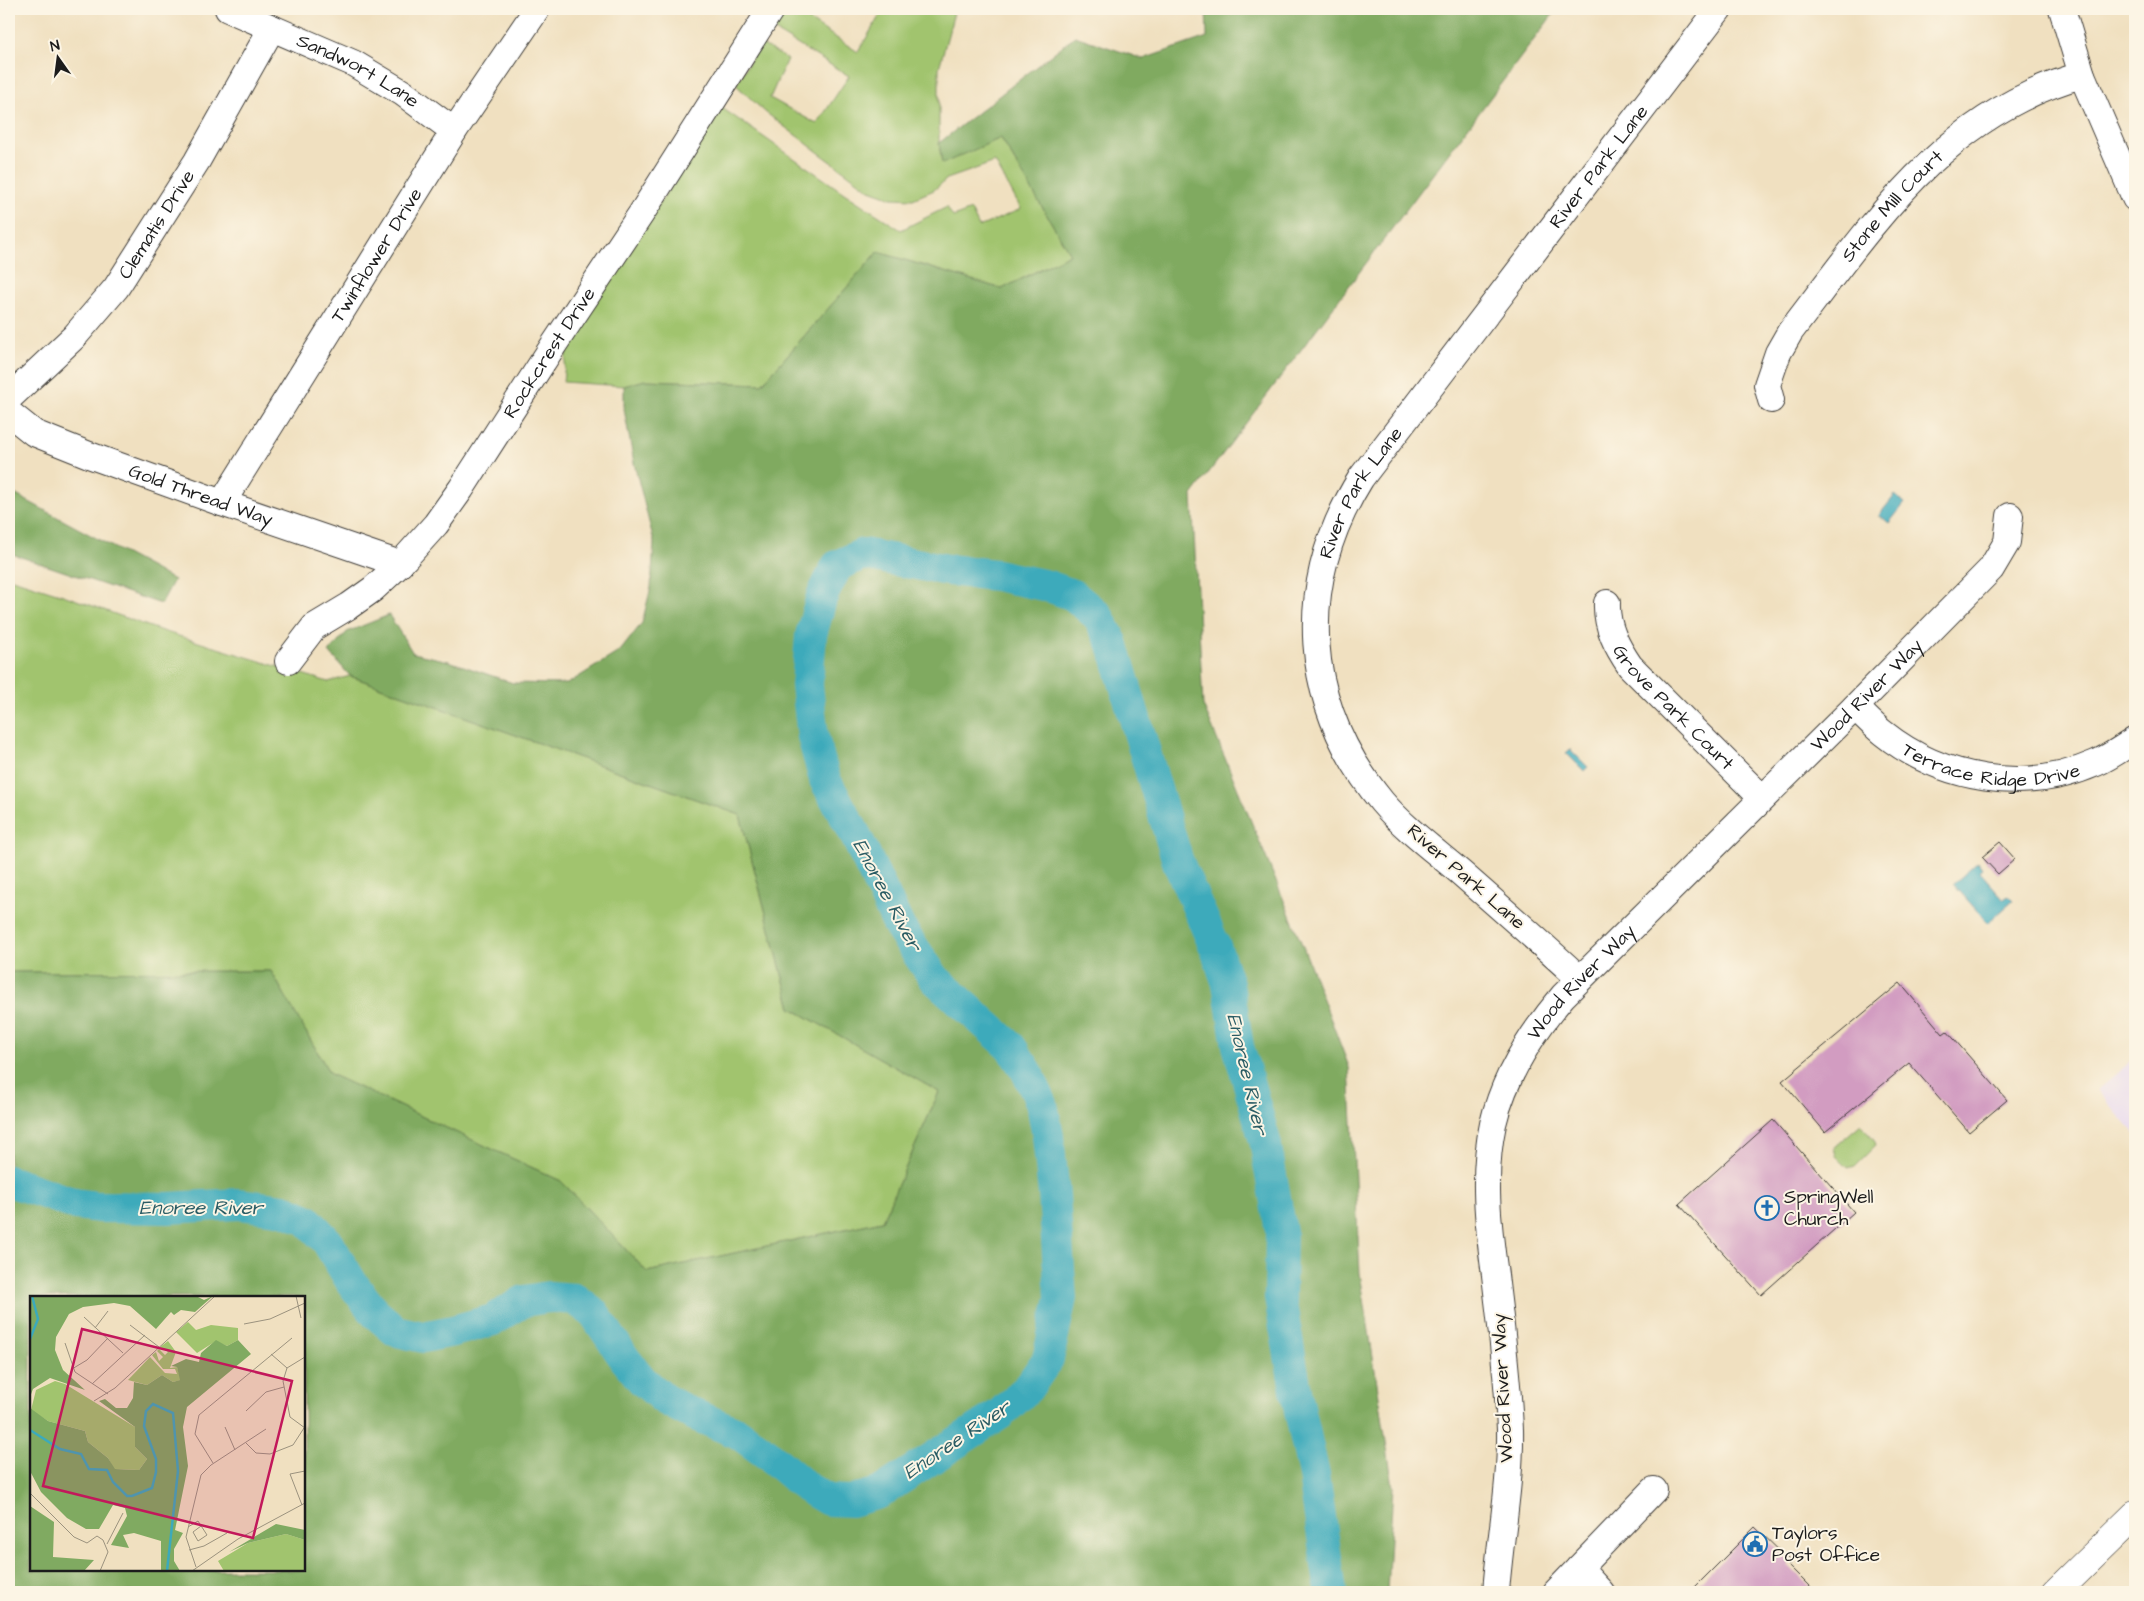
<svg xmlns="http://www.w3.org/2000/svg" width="2144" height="1601" font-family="'Architects Daughter',sans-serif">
  <rect width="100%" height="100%" fill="#fcf5e5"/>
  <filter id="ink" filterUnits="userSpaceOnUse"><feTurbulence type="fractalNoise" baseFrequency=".02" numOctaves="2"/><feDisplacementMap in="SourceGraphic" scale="10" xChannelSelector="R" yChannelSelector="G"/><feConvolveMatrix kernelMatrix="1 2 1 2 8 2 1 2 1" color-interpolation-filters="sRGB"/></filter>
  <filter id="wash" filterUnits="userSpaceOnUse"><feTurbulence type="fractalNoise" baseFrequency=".0096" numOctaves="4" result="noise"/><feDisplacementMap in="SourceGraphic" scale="20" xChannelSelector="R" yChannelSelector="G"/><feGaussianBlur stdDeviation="1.12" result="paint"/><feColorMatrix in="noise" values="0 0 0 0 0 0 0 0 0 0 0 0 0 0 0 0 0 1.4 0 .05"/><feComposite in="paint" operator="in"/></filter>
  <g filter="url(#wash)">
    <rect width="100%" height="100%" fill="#f0e0c0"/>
    <!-- built -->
    <polygon fill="#e3d3f3" points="2135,1058 2135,1133 2097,1090"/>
    <!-- green -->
    <g fill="#a1c46e" stroke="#5e7045">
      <polygon points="782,9 792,9 858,52 880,15 872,9 955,9 939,68 939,143 942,163 1001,138 1070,254 1002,289 878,252 762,384 645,380 624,386 563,382 567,344 722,108 844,193 901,230 947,207 953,217 971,210 979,227 1021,209 995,162 947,179 934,190 913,199 892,198 870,190 818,152 765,112 736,85 760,43 787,59 770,98 817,124 849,76 770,28"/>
      <polygon points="9,578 63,595 156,629 328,682 350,676 740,815 791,1008 939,1092 882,1221 647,1272 561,1181 330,1074 271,971 9,972"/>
      <polygon points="1861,1124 1875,1142 1876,1145 1855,1166 1848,1168 1836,1156 1834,1147"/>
    </g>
    <!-- forest -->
    <g fill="#80aa61" stroke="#4e633e" fill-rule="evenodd">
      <path d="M1206 9H1557L1192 495 1203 705 1304 949 1349 1067 1360 1273 1393 1487 1387 1592H9V972L271 971 330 1074 561 1181 647 1272 882 1221 939 1092 791 1008 740 815 350 676 329 652 347 632 389 615 413 653 449 661 513 683 567 684 620 651 642 623 651 587 654 542 634 463 624 409V386L645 380 762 384 878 252 1002 289 1070 254 1001 138 942 164 939 143 1075 36 1143 59 1207 37ZM31 1297H304V1570H31Z"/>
      <polygon points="9,491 174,580 161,604 9,553"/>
    </g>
    <!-- water -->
    <g fill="#3caabb" stroke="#2c636c">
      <polygon points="1895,495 1905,503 1889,523 1879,515"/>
      <polygon points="1570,749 1588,767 1584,771 1566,753"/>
      <polygon points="1978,862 1982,868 1979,871 2004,899 2008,896 2013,901 1988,923 1953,884"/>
    </g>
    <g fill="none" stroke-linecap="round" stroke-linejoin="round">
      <!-- river -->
      <polyline stroke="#3caabb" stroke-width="32" points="9,1181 75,1204 98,1207 168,1208 239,1204 284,1210 307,1220 327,1241 352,1283 375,1313 396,1331 423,1337 453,1331 493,1320 524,1301 549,1297 575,1299 594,1313 625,1359 642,1380 664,1399 690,1413 738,1433 767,1454 806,1487 828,1500 851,1501 879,1493 1000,1414 1028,1388 1048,1359 1061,1298 1054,1195 1048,1136 1042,1104 1026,1070 1010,1046 935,979 900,928 856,836 825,780 813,737 807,685 811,635 822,596 837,566 863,554 948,570 996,575 1048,586 1073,595 1098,616 1112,642 1178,862 1216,949 1228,984 1238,1046 1265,1141 1281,1231 1280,1298 1298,1402 1314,1475 1331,1592"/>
    </g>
    <g id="blocks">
      <!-- building -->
      <g fill="#d29cc1">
        <polygon points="2000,842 2015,859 1998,874 1982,857"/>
        <polygon points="1900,983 1943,1034 1947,1031 2007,1100 1969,1132 1909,1063 1825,1132 1782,1081"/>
        <polygon points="1773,1120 1854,1212 1761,1295 1679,1204"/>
        <polygon points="1755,1527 1791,1562 1788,1565 1815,1592 1690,1592"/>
      </g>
    </g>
  </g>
  <g filter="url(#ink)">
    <use href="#blocks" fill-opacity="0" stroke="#3c3935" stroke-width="1"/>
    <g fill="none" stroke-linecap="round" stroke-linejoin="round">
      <defs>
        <g id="minor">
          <path id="s1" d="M228 9 353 63 403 93 454 131"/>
          <polyline points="2062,9 2082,75 2135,198"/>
          <path id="s2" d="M9 398 74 337 116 288 197 161 272 28"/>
          <path id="s3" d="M1771 400 1767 385 1778 353 1790 332C1873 224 1944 113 2082 75"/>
          <path id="s4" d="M9 413 34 433 89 455 222 503 400 564"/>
          <path id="s5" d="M222 503 454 131 537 9"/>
          <path id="s6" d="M1607 603C1606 627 1617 647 1630 666L1762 798"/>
          <path id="s7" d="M288 661 314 627 349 606 373 589 400 564 436 524 461 489 553 346 641 214 771 9"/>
          <path id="s8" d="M1855 707C1865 716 1873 725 1883 733 1943 781 2026 794 2096 763 2110 757 2122 748 2135 740"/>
          <path id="s9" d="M1580 979C1541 943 1501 908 1461 873 1434 850 1405 829 1382 802 1302 704 1294 586 1361 478L1719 9"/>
          <polyline points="1579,1568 1654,1490"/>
          <path id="s10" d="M1496 1592C1500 1538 1511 1484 1510 1430 1508 1378 1501 1327 1495 1275 1488 1225 1482 1174 1493 1124 1504 1076 1532 1033 1563 996L1855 707 1991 569 2007 542 2010 516"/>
          <polyline points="1556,1592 1579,1568 1601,1592"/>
        </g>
        <polyline id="major" points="2056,1592 2135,1515"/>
      </defs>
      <!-- minor casing -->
      <use href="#minor" stroke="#3c3935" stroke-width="28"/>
      <!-- major casing -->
      <use href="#major" stroke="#3c3935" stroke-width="29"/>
      <!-- minor -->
      <use href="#minor" stroke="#fff" stroke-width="26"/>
      <!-- major -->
      <use href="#major" stroke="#fff" stroke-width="28"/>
    </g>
  </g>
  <!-- icons -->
  <defs>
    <symbol id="church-ring" viewBox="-11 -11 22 22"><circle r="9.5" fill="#fcf5e5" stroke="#1f6fb2" stroke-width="1.5"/><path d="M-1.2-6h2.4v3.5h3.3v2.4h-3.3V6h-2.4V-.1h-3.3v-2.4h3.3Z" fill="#1f6fb2"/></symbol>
    <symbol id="civic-ring" viewBox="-11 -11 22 22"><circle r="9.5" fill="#fcf5e5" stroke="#1f6fb2" stroke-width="1.5"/><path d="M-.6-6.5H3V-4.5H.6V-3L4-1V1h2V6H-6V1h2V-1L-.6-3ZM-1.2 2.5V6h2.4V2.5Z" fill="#1f6fb2"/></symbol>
  </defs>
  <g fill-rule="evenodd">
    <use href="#church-ring" x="1753" y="1194" width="28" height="28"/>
    <use href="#civic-ring" x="1741" y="1530" width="28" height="28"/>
  </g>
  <g text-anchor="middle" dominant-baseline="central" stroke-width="4" stroke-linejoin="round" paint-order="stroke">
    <!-- street labels -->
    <g font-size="19" fill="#1c1c1c" stroke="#fcf5e5">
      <text stroke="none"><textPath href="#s1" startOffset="144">Sandwort Lane</textPath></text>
      <text stroke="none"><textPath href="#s9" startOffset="1006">River Park Lane</textPath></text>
      <text stroke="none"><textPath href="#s3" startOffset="236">Stone Mill Court</textPath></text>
      <text stroke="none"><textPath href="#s2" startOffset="229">Clematis Drive</textPath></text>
      <text stroke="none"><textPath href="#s5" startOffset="292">Twinflower Drive</textPath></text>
      <text stroke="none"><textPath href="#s7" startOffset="409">Rockcrest Drive</textPath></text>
      <text stroke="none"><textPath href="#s9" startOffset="601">River Park Lane</textPath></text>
      <text stroke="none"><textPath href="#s4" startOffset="210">Gold Thread Way</textPath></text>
      <text stroke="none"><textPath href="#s10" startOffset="1045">Wood River Way</textPath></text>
      <text stroke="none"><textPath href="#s6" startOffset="128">Grove Park Court</textPath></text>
      <text stroke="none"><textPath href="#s8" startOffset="155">Terrace Ridge Drive</textPath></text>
      <text transform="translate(1466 877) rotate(41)">River Park Lane</text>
      <text stroke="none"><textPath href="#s10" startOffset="640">Wood River Way</textPath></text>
      <text transform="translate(1503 1388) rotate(-93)">Wood River Way</text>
    </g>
    <!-- poi labels -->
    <g font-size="19" fill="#1c1c1c" stroke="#fcf5e5" text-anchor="start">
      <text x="1784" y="1197">SpringWell<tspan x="1784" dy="22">Church</tspan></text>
      <text x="1772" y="1533">Taylors<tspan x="1772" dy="22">Post Office</tspan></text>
    </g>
    <!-- water labels -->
    <g font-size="20" font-style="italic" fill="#2a5c64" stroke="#fcf5e5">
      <text transform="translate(887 895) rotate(62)">Enoree River</text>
      <text transform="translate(1247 1074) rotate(77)">Enoree River</text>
      <text x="201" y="1208">Enoree River</text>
      <text transform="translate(957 1440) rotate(-34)">Enoree River</text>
    </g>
  </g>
  <!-- overview -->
  <g transform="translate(30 1296)">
    <rect width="275" height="275" fill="#f0e0c0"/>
    <path d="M158 26 166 34 181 29 208 32V44L197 50 186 45 167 57 146 36ZM138 45 146 56 140 72 147 71 151 84 143 86 132 79 117 89 98 84 120 61 135 77 147 78 145 73H133L122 59 126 56 129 65 133 61 127 55 129 53 135 59 138 56 130 51ZM25 85 35 88 105 131V151L117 163 109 174 84 173 78 162 58 146 55 135 18 125 1 114 6 94ZM256 238 275 244V275H194L188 265 218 247Z" fill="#a1c46e"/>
    <path d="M0 0H166L174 4 183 0 165 16 151 14 144 19 141 16 126 33 100 10 84 7 53 11 39 18 26 41 25 54 33 74 55 94 20 82 3 93 0 101ZM186 44 197 50 208 44 221 58 157 111 153 131 158 170 145 234 153 237 144 253V265L150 275H131V245L104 237 93 239 99 252 81 249 97 220 95 212 83 209 69 233H56L37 222 11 196 0 175V112L18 125 55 135 58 146 78 162 85 173 109 174 117 163 105 151V131L69 105 75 103 86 112H97L103 102 104 86 117 89 132 79 143 86 150 84 147 71 141 70 156 63 169 66 171 57ZM0 210 24 226 23 261 64 264 54 275H0ZM246 228 275 234V244L256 238 218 247 199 256Z" fill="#80aa61"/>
    <path fill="none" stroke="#3caabb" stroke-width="2.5" d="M0 43 8 23 2 0M0 134 30 153 51 158 59 173 77 174 83 186 97 200H102L122 192 126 176V163L114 130 116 115 123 108 143 117 148 175 137 275"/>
    <path fill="none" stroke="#9b927e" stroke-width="1" d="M266 0 271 22M54 21 93 57M214 28 240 23 275 7M100 29 129 51M65 32 78 15M35 47 45 76 78 98M241 58 257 72M275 61 257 72 253 85 260 121 275 132M42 73 57 64 78 42M62 88 115 39M64 105 85 92 185 0M216 115 236 96 254 91M195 131 205 154M216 147 226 157 240 158 263 149 274 132M183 167 165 138 169 119 262 42M0 197 44 241 57 247 67 240 73 244 78 256 70 275M272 209 260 178 275 175M158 231 168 225 177 239 168 245 163 236 171 230M77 248 93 217M159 254 174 250 197 237M166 271 156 241 171 179 181 169 236 133M162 275 208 243 275 207"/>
    <path fill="#c2185b" fill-opacity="0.15" stroke="#c2185b" stroke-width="2.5" d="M52 33 262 85 223 242 13 190Z"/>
    <rect width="275" height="275" fill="none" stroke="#1c1c1c" stroke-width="2.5"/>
  </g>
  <!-- margin -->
  <rect width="2144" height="1601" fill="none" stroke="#fcf5e5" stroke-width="30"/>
  <!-- north arrow -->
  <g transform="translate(58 58) rotate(346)" stroke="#fcf5e5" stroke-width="4" paint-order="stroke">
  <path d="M0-4L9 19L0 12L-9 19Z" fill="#1c1c1c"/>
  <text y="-8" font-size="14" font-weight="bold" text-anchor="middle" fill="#1c1c1c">N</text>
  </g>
</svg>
